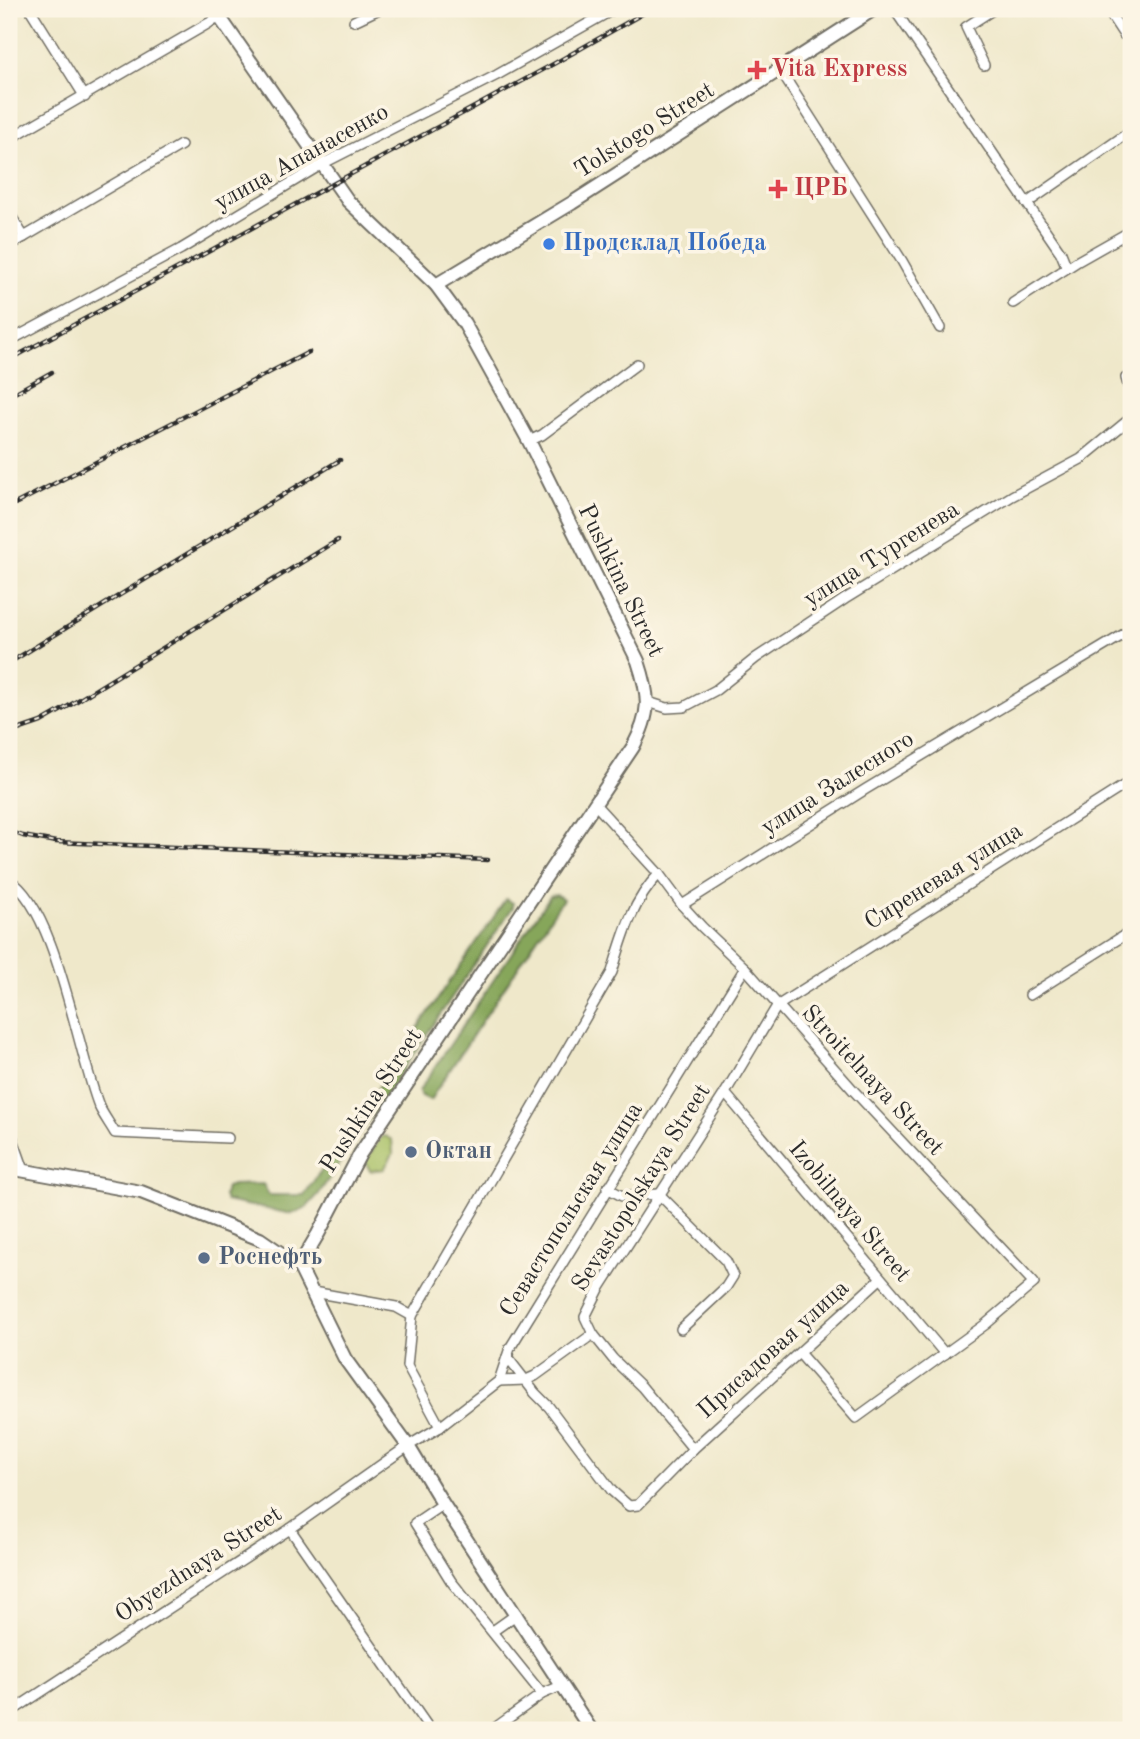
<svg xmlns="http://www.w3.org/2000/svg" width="1140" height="1739" font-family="'Old Standard TT',serif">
  <rect width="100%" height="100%" fill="#fcf5e5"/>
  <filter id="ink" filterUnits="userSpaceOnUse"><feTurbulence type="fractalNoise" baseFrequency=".0143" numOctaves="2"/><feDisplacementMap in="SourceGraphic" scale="14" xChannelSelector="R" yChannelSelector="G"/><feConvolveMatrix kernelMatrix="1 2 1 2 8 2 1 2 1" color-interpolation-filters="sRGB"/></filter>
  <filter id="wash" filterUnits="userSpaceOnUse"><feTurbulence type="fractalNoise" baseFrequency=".00686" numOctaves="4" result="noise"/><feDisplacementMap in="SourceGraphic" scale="28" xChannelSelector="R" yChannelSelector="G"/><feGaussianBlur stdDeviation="1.57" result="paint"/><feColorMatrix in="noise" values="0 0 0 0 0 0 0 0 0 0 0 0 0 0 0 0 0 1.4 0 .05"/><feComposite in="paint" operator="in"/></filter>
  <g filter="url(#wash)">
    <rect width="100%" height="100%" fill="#efe8ca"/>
    <!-- green -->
    <polygon fill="#a8c065" stroke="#6a7648" stroke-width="2" points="385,1136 392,1140 393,1154 384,1169 370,1171 365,1161 381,1137"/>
    <!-- forest -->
    <g fill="#86a65a" stroke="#586842" stroke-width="2">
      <polygon points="557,895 563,899 430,1100 420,1095 419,1091 550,896"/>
      <polygon points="506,899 513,903 513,907 318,1195 307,1207 292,1214 226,1201 224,1196 226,1187 233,1185 263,1184 269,1195 304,1195 320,1172 329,1165 390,1069"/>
    </g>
  </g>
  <g filter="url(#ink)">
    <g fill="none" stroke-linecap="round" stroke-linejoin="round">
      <defs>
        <g id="minor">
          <polyline points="30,9 85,97"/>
          <polyline points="894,9 1061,253 1067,268"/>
          <polyline points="1107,9 1124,35"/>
          <polyline points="354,21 379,9"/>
          <polyline points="984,65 966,27 994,9"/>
          <polyline points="780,70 902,261 940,328"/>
          <polyline points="9,139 209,23 228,9"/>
          <polyline points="1027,203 1131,131"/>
          <polyline points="9,213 24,237 181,145"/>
          <polyline points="9,246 24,237"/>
          <polyline points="1013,303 1078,261 1131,231"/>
          <polyline points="9,341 181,249 324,163 497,75 614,9"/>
          <polyline points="1131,375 1126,378 1131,395"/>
          <polyline points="529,441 542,435 637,364"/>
          <polyline points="648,702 667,708 684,707 716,690 756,658 845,599 1012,496 1081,459 1131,418"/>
          <polyline points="594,803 659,874 682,905 866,789 1131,630"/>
          <path d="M9 880C56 907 78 1054 99 1106 103 1115 110 1124 115 1133L228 1138"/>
          <polyline points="682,905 702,927 745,968 854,1091 1034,1283 986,1324 856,1418 800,1354"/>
          <polyline points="1030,995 1131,931"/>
          <polyline points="725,1093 945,1354"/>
          <polyline points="9,1128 24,1170"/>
          <polyline points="607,1188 622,1196 659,1194 726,1261 733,1276 726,1287 681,1329"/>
          <path d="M313 1292 396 1307 412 1316 612 972C623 936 632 902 659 874"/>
          <polyline points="412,1316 407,1366 440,1427"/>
          <polyline points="593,1334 613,1359 642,1387 693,1449"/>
          <polyline points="507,1357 535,1393 549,1407 612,1491 629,1506 638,1505 693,1449 880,1279"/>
          <polyline points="499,1381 526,1380 535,1376 593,1334 585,1317 599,1289 725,1093 777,1006 1131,781"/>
          <polyline points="443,1504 415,1523 451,1581 542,1694"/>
          <polyline points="290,1529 430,1730"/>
          <polyline points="493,1631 517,1614"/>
          <polyline points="9,1713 290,1529 408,1446 440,1427 499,1381 510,1348 745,968"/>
          <polyline points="492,1730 542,1694 561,1686"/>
        </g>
        <g id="major">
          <path d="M214 9 348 201 436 285 464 323 529 441 638 661C650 697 651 713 633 747L360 1154 318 1234 299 1266"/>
          <polyline points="436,285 572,203 874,9"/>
          <polyline points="9,1168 141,1192 260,1239 299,1266 345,1359 408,1446 443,1504 591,1730"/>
        </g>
      </defs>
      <!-- minor casing -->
      <use href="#minor" stroke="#706d63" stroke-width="12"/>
      <!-- major casing -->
      <use href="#major" stroke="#706d63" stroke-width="16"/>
      <!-- minor -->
      <use href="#minor" stroke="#fff" stroke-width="9"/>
      <!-- major -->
      <use href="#major" stroke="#fff" stroke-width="12"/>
      <defs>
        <g id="rail">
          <polyline points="9,360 548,67 651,9"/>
          <polyline points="9,396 52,372"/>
          <polyline points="9,507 309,352"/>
          <polyline points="9,663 340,460"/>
          <polyline points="9,733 41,722 67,707 338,540"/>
          <polyline points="9,831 23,836 56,842 488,860"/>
        </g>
      </defs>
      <!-- rail casing -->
      <use href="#rail" stroke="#2b2b2b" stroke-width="4.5"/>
      <!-- rail -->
      <use href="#rail" stroke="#fcf5e5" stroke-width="2" stroke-dasharray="5" stroke-linecap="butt"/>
    </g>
  </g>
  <!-- markers -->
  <g fill="#e0444e" stroke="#fcf5e5" stroke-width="2.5">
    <path d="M753.5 59.5h7v7h7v7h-7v7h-7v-7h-7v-7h7z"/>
    <path d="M774.5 178.5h7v7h7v7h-7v7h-7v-7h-7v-7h7z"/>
  </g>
  <circle fill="#3f7fe0" stroke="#fcf5e5" stroke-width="2.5" cx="549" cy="244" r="7"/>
  <g fill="#5c6f8a" stroke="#fcf5e5" stroke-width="2.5">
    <circle cx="411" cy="1152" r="7"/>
    <circle cx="204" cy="1258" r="7"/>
  </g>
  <g text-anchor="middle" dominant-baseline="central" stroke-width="7" stroke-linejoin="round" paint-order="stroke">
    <!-- health labels -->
    <g font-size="24" font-weight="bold" fill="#be3a42" stroke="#fcf5e5" text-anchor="start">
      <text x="771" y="70">Vita Express</text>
      <text x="794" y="189">ЦРБ</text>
    </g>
    <!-- street labels -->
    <g font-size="24" fill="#2b2b2b" stroke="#fcf5e5">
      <text transform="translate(645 131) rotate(-32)">Tolstogo Street</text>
      <text transform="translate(302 158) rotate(-29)">улица Апанасенко</text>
      <text transform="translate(882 555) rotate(-32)">улица Тургенева</text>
      <text transform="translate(620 581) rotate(64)">Pushkina Street</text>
      <text transform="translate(838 784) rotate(-32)">улица Залесного</text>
      <text transform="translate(944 877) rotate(-32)">Сиреневая улица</text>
      <text transform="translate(872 1081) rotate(47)">Stroitelnaya Street</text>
      <text transform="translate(372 1101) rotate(-57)">Pushkina Street</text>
      <text transform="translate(642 1188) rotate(-58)">Sevastopolskaya Street</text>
      <text transform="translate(572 1210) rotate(-58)">Севастопольская улица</text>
      <text transform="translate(849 1212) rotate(50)">Izobilnaya Street</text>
      <text transform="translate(774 1350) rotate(-42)">Присадовая улица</text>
      <text transform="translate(199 1565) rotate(-33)">Obyezdnaya Street</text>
    </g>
    <!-- shop labels -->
    <g font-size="24" font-weight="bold" fill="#366cbe" stroke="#fcf5e5" text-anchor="start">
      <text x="563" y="244">Продсклад Победа</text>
    </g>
    <!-- service labels -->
    <g font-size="24" font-weight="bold" fill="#4e5e75" stroke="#fcf5e5" text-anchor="start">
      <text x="425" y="1152">Октан</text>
      <text x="218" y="1258">Роснефть</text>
    </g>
  </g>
  <!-- margin -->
  <rect width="1140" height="1739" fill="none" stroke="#fcf5e5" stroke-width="35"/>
</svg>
